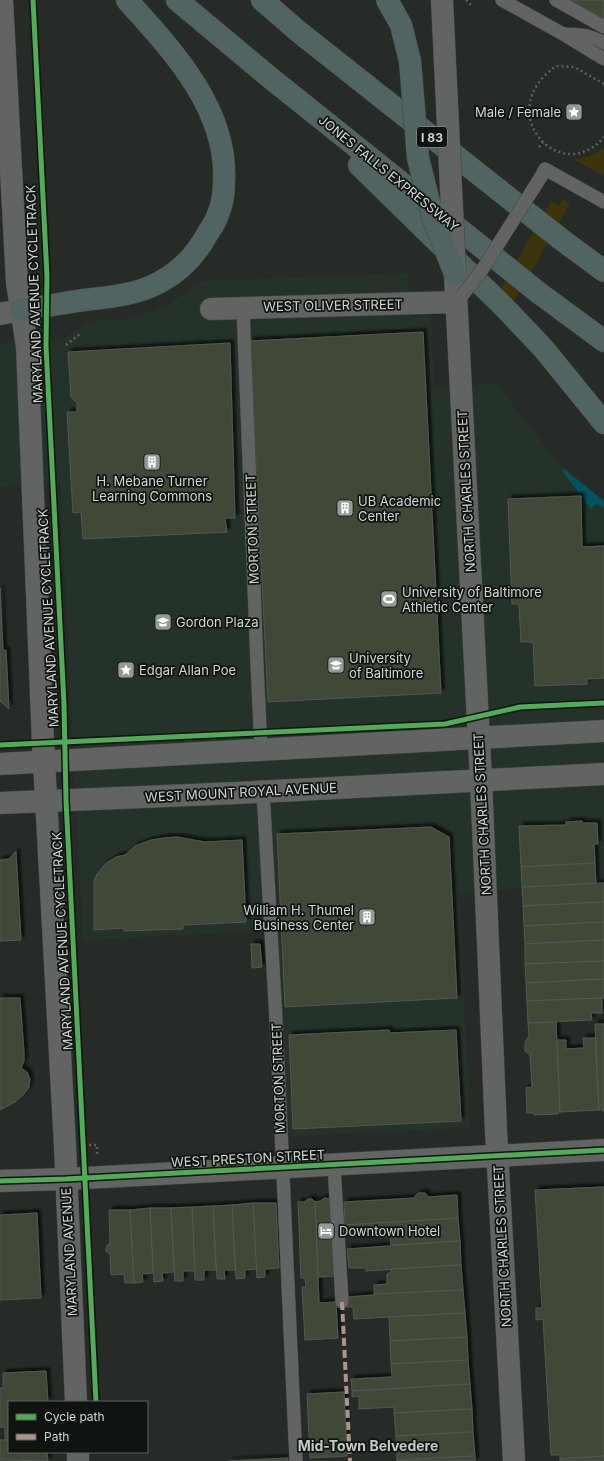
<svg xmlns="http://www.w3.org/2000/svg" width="604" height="1461" font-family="Inter,sans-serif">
  <defs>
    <filter id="shadow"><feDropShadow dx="3.5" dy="-3.5" stdDeviation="1" flood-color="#0009"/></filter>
  </defs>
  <rect width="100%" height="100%" fill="#262b27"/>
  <!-- built -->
  <polygon fill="#243229" points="408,273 411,317 431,317 434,386 497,384 559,464 604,501 604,884 459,892 470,1128 277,1137 267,931 83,940 60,485 0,487 0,344 63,340 68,334 84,325 99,320 125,319 150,312 172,302 202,281"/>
  <!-- green -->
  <g fill="#3d340b">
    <path d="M604 148V176L573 159C585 159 594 155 604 148Z"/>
    <polygon points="563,199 570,204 502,322 499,291 551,201 559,205"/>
  </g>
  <!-- water -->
  <polygon fill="#03525f" points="563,468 604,501 604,508 597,504 591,509 563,472"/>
  <!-- building -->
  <g fill="#414838" stroke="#545754" filter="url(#shadow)">
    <polygon points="572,0 604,0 604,20 571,2"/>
    <polygon points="423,332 441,693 268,702 250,341"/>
    <polygon points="230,343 235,518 225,518 227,532 83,539 81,512 73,513 67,412 77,412 77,403 71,397 68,352"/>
    <polygon points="581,496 582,547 604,546 604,678 587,679 587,684 535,686 533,642 521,642 519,604 512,604 508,499"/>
    <polygon points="0,588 3,651 6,650 9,709 0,701"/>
    <polygon points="582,821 582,823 597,823 598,844 594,844 595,863 521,867 519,826 566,825 566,822"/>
    <polygon points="431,827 449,837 457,998 285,1007 277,834"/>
    <polygon points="177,837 205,842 242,840 246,922 183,925 183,929 124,931 124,928 94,930 94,881 97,874 105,864 116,857 125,855 135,846 151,840 164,838"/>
    <polygon points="16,851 21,940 0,941 0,860 9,859"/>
    <polygon points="595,863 596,884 522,887 521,867"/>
    <polygon points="604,883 604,902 523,906 522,887"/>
    <polygon points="604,902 604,922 524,926 523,906"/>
    <polygon points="604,922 604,940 525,944 524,926"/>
    <polygon points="604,940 604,961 525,964 525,944"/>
    <polygon points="251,944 260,944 262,967 252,968"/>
    <polygon points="604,961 604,979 526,983 525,964"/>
    <polygon points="604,979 604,998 527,1001 526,983"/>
    <polygon points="0,998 20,998 24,1052 24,1061 21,1068 27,1072 30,1079 29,1087 25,1093 15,1102 0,1110"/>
    <polygon points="602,998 602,1013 591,1013 592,1020 528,1023 527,1001"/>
    <polygon points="556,1022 560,1112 558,1112 558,1114 534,1115 534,1113 527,1113 526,1088 532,1087 530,1055 525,1051 525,1042 529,1036 528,1023"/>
    <polygon points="595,1024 604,1024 604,1112 603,1110 599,1110"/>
    <polygon points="389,1030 390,1033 456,1030 461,1121 293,1129 289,1035"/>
    <polygon points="583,1038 595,1038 599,1110 560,1112 557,1040 566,1040 566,1049 584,1048"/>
    <polygon points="604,1187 604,1456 560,1459 560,1455 551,1455 543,1319 536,1320 536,1308 542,1308 535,1190"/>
    <polygon points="418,1193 425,1193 428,1197 457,1195 458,1218 345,1225 344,1202 415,1198 415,1196"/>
    <polygon points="325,1198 330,1199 336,1276 318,1277 315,1202 320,1201"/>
    <polygon points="308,1199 312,1199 315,1202 319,1303 336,1302 338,1338 305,1340 302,1287 306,1287 305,1278 301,1278 298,1202 304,1202"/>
    <polygon points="253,1203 257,1269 245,1270 245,1278 236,1279 232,1205"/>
    <polygon points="253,1203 276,1203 279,1268 265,1269 265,1277 257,1278"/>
    <polygon points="232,1205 235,1270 224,1270 225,1279 217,1279 213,1206"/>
    <polygon points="213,1206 216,1270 204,1270 204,1280 195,1280 192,1207"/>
    <polygon points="192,1207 195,1271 183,1271 183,1281 175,1281 171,1208"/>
    <polygon points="150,1208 171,1208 174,1272 162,1273 163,1281 154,1282"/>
    <polygon points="150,1208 153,1273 142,1274 143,1282 134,1283 130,1210"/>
    <polygon points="109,1210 130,1210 134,1283 125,1283 124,1274 111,1275 110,1254 106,1251 106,1248 108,1244 110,1244"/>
    <polygon points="37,1213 41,1298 0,1300 0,1215"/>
    <polygon points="458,1218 460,1241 391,1245 390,1237 384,1237 383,1227 345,1229 345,1225"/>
    <polygon points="460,1241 461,1265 366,1271 366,1268 349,1268 347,1249"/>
    <polygon points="461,1265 463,1290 374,1294 374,1285 387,1284 387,1274 391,1272 391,1269"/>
    <polygon points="463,1290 465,1313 354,1319 353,1307 347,1307 346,1297 374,1295 374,1294"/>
    <polygon points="465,1313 467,1337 390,1341 389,1317"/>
    <polygon points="467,1337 468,1360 391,1364 390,1341"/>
    <polygon points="468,1360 470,1384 352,1391 351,1379 392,1377 391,1364"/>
    <polygon points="46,1371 48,1402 9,1402 9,1440 5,1440 5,1427 0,1427 0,1388 3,1388 3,1373"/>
    <polygon points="470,1384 472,1409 394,1413 394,1407 359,1409 359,1396 352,1397 352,1391"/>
    <polygon points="344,1392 347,1456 310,1458 307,1394"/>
    <polygon points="472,1409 473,1432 396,1436 394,1413"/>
    <polygon points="473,1432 475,1456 397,1460 396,1436"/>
    <polygon points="0,1440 9,1440 9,1452 47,1452 48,1461 0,1460"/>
    <polygon points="475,1456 475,1461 397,1461 397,1460"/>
    <polygon points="604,1456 604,1461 560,1461 560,1459"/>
    <polygon points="288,1458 288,1461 229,1461"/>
  </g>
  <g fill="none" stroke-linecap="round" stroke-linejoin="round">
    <defs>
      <g id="service">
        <polyline points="502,0 563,34 604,59"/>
        <polyline points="556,0 604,27"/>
        <path d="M564 34C581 35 589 34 604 43"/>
        <polyline points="542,175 545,169 604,202"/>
        <polyline points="243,308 257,664 261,750"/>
        <polyline points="263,791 276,1020 296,1461"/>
        <polyline points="334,1165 342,1302"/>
      </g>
      <g id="minor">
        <polyline points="211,309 456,302"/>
        <polyline points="0,314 21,310"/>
      </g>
      <g id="secondary">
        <polyline points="2,0 17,282 27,346 43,743 65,1146 76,1402"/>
        <polyline points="455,274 481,780 496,1131 514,1461"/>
        <polyline points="0,764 604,731"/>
        <polyline points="0,803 237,793 604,774"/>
        <polyline points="0,1181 66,1179 604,1150"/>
        <polyline points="78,1452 78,1461"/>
      </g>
      <g id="motorway">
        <polyline points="177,0 268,76 539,293 604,341"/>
        <polyline points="262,0 299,32 562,240 604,271"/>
        <polyline points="359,165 504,307 543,348 604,423"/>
        <path d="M21 310C42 307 63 303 84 300 110 297 137 295 160 282 181 271 197 253 208 233 211 228 215 223 217 217 222 206 224 194 224 182 228 109 172 50 127 0"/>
      </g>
    </defs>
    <!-- service casing -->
    <use href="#service" stroke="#424642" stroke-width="14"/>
    <!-- minor casing -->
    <use href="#minor" stroke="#424642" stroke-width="23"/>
    <!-- secondary casing -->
    <use href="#secondary" stroke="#424642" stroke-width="23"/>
    <!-- motorway casing -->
    <use href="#motorway" stroke="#424642" stroke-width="23"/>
    <!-- path -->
    <g stroke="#5d615e" stroke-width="2.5" stroke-dasharray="2 3" stroke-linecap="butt">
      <polyline points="466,0 471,5"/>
      <path d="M604 84 574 67 556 66C490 113 562 188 604 137"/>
      <polyline points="539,147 543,142"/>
      <polyline points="66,345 80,334"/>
      <polyline points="89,1145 97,1145 97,1154"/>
    </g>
    <!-- service -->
    <use href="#service" stroke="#616462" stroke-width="13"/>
    <!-- minor -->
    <use href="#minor" stroke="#616462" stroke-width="22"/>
    <!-- secondary -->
    <use href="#secondary" stroke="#616462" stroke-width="22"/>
    <!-- motorway -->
    <use href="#motorway" stroke="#526461" stroke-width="22"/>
    <defs>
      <polyline id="service-bridge" points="461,297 482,270 542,175"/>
      <polyline id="secondary-bridge" points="442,0 455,271"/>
      <polyline id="motorway-bridge" points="387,0 401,25 410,61 418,158 433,218 455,274"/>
    </defs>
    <!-- service-bridge casing -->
    <use href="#service-bridge" stroke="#424642" stroke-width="14" stroke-linecap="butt"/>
    <!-- secondary-bridge casing -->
    <use href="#secondary-bridge" stroke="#424642" stroke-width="23" stroke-linecap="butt"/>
    <!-- motorway-bridge casing -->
    <use href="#motorway-bridge" stroke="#424642" stroke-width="23" stroke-linecap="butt"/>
    <!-- service-bridge -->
    <use href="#service-bridge" stroke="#616462" stroke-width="13"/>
    <!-- secondary-bridge -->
    <use href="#secondary-bridge" stroke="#616462" stroke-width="22"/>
    <!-- motorway-bridge -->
    <use href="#motorway-bridge" stroke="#526461" stroke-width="22"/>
    <!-- quiet -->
    <polyline stroke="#af9288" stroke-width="4" stroke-dasharray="8 4" stroke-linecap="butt" points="342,1302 350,1461"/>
    <defs>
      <g id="cycleway">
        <polyline points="33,0 47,276 46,346 64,704 66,800 96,1402"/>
        <polyline points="0,745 445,724 520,707 604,703"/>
        <polyline points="0,1181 66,1179 604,1150"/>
      </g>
    </defs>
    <!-- cycleway casing -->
    <use href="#cycleway" stroke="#101411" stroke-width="8"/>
    <!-- cycleway -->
    <use href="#cycleway" stroke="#51ab58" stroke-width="5"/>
  </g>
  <!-- icons -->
  <defs>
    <symbol id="sight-square" viewBox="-11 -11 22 22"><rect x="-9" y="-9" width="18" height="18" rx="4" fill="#949a96" stroke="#101411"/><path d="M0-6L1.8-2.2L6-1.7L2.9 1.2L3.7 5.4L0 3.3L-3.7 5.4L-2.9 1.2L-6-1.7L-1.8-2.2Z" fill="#fff"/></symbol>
    <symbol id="building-square" viewBox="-11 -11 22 22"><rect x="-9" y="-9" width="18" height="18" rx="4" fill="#949a96" stroke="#101411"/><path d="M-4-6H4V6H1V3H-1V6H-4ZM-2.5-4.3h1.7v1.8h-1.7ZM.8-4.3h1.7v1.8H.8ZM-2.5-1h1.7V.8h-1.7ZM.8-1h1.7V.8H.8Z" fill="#fff"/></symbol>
    <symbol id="stadium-square" viewBox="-11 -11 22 22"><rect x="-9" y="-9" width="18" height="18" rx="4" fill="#949a96" stroke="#101411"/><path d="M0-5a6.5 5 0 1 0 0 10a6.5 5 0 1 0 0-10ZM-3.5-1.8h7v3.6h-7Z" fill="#fff"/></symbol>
    <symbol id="university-square" viewBox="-11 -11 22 22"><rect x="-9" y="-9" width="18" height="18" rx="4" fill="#949a96" stroke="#101411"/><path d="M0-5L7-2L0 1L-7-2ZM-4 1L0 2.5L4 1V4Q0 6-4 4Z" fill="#fff"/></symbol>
    <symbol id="hotel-square" viewBox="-11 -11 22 22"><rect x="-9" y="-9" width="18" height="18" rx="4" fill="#949a96" stroke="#101411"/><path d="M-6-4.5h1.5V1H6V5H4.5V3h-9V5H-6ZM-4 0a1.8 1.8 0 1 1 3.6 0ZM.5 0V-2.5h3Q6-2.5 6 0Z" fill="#fff"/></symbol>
  </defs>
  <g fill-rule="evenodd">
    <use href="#sight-square" x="564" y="102" width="20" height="20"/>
    <use href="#building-square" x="142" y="452" width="20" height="20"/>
    <use href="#building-square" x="335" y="498" width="20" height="20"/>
    <use href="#stadium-square" x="379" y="589" width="20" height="20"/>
    <use href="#university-square" x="153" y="612" width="20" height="20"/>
    <use href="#university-square" x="326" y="655" width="20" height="20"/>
    <use href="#sight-square" x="116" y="660" width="20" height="20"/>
    <use href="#building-square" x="357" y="907" width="20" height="20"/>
    <use href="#hotel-square" x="316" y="1221" width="20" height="20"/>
  </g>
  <g text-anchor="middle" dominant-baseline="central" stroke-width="3.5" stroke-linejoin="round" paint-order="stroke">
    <!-- shield labels -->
    <rect fill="#101411" stroke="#969c98" stroke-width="1" x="417" y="127" width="30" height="20" rx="3"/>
    <g font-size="12" font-weight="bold" fill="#d0d6d2">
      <text x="432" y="137">I 83</text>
    </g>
    <!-- poi labels -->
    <g font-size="13" fill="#d0d6d2" stroke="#101411" text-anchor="start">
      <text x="561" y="112" text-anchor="end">Male / Female</text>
      <text x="152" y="481" text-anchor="middle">H. Mebane Turner<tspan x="152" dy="15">Learning Commons</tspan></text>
      <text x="358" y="501">UB Academic<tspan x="358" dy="15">Center</tspan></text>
      <text x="402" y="592">University of Baltimore<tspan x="402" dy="15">Athletic Center</tspan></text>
      <text x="176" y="622">Gordon Plaza</text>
      <text x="349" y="658">University<tspan x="349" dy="15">of Baltimore</tspan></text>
      <text x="139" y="670">Edgar Allan Poe</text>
      <text x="354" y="910" text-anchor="end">William H. Thumel<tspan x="354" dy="15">Business Center</tspan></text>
      <text x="339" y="1231">Downtown Hotel</text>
    </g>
    <!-- street labels -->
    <g font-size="13" fill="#d0d6d2" stroke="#101411">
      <text transform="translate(389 173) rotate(39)">JONES FALLS EXPRESSWAY</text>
      <text transform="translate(34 294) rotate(-92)">MARYLAND AVENUE CYCLETRACK</text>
      <text transform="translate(333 305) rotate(-1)">WEST OLIVER STREET</text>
      <text transform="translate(466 491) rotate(-93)">NORTH CHARLES STREET</text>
      <text transform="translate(252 529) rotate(-92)">MORTON STREET</text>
      <text transform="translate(48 618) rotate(-93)">MARYLAND AVENUE CYCLETRACK</text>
      <text transform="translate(241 792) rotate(-3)">WEST MOUNT ROYAL AVENUE</text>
      <text transform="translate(482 814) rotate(-93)">NORTH CHARLES STREET</text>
      <text transform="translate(62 941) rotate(-93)">MARYLAND AVENUE CYCLETRACK</text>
      <text transform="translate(278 1078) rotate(-92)">MORTON STREET</text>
      <text transform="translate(248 1158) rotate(-3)">WEST PRESTON STREET</text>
      <text transform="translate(502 1246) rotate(-93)">NORTH CHARLES STREET</text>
      <text transform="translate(69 1252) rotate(-93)">MARYLAND AVENUE</text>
    </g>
    <!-- neighbourhood labels -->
    <g font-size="14" font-weight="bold" fill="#c1cdc4" stroke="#101411">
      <text x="368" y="1445">Mid-Town Belvedere</text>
    </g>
  </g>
  <!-- legend -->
  <rect x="8" y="1401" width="140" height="52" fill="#101411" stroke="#5d625e"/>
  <rect x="16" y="1414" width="20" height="6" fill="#51ab58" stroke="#5d625e"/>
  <text x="44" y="1421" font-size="12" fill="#d0d6d2">Cycle path</text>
  <rect x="16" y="1434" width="20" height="6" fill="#af9288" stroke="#5d625e"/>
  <text x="44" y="1441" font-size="12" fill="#d0d6d2">Path</text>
</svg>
